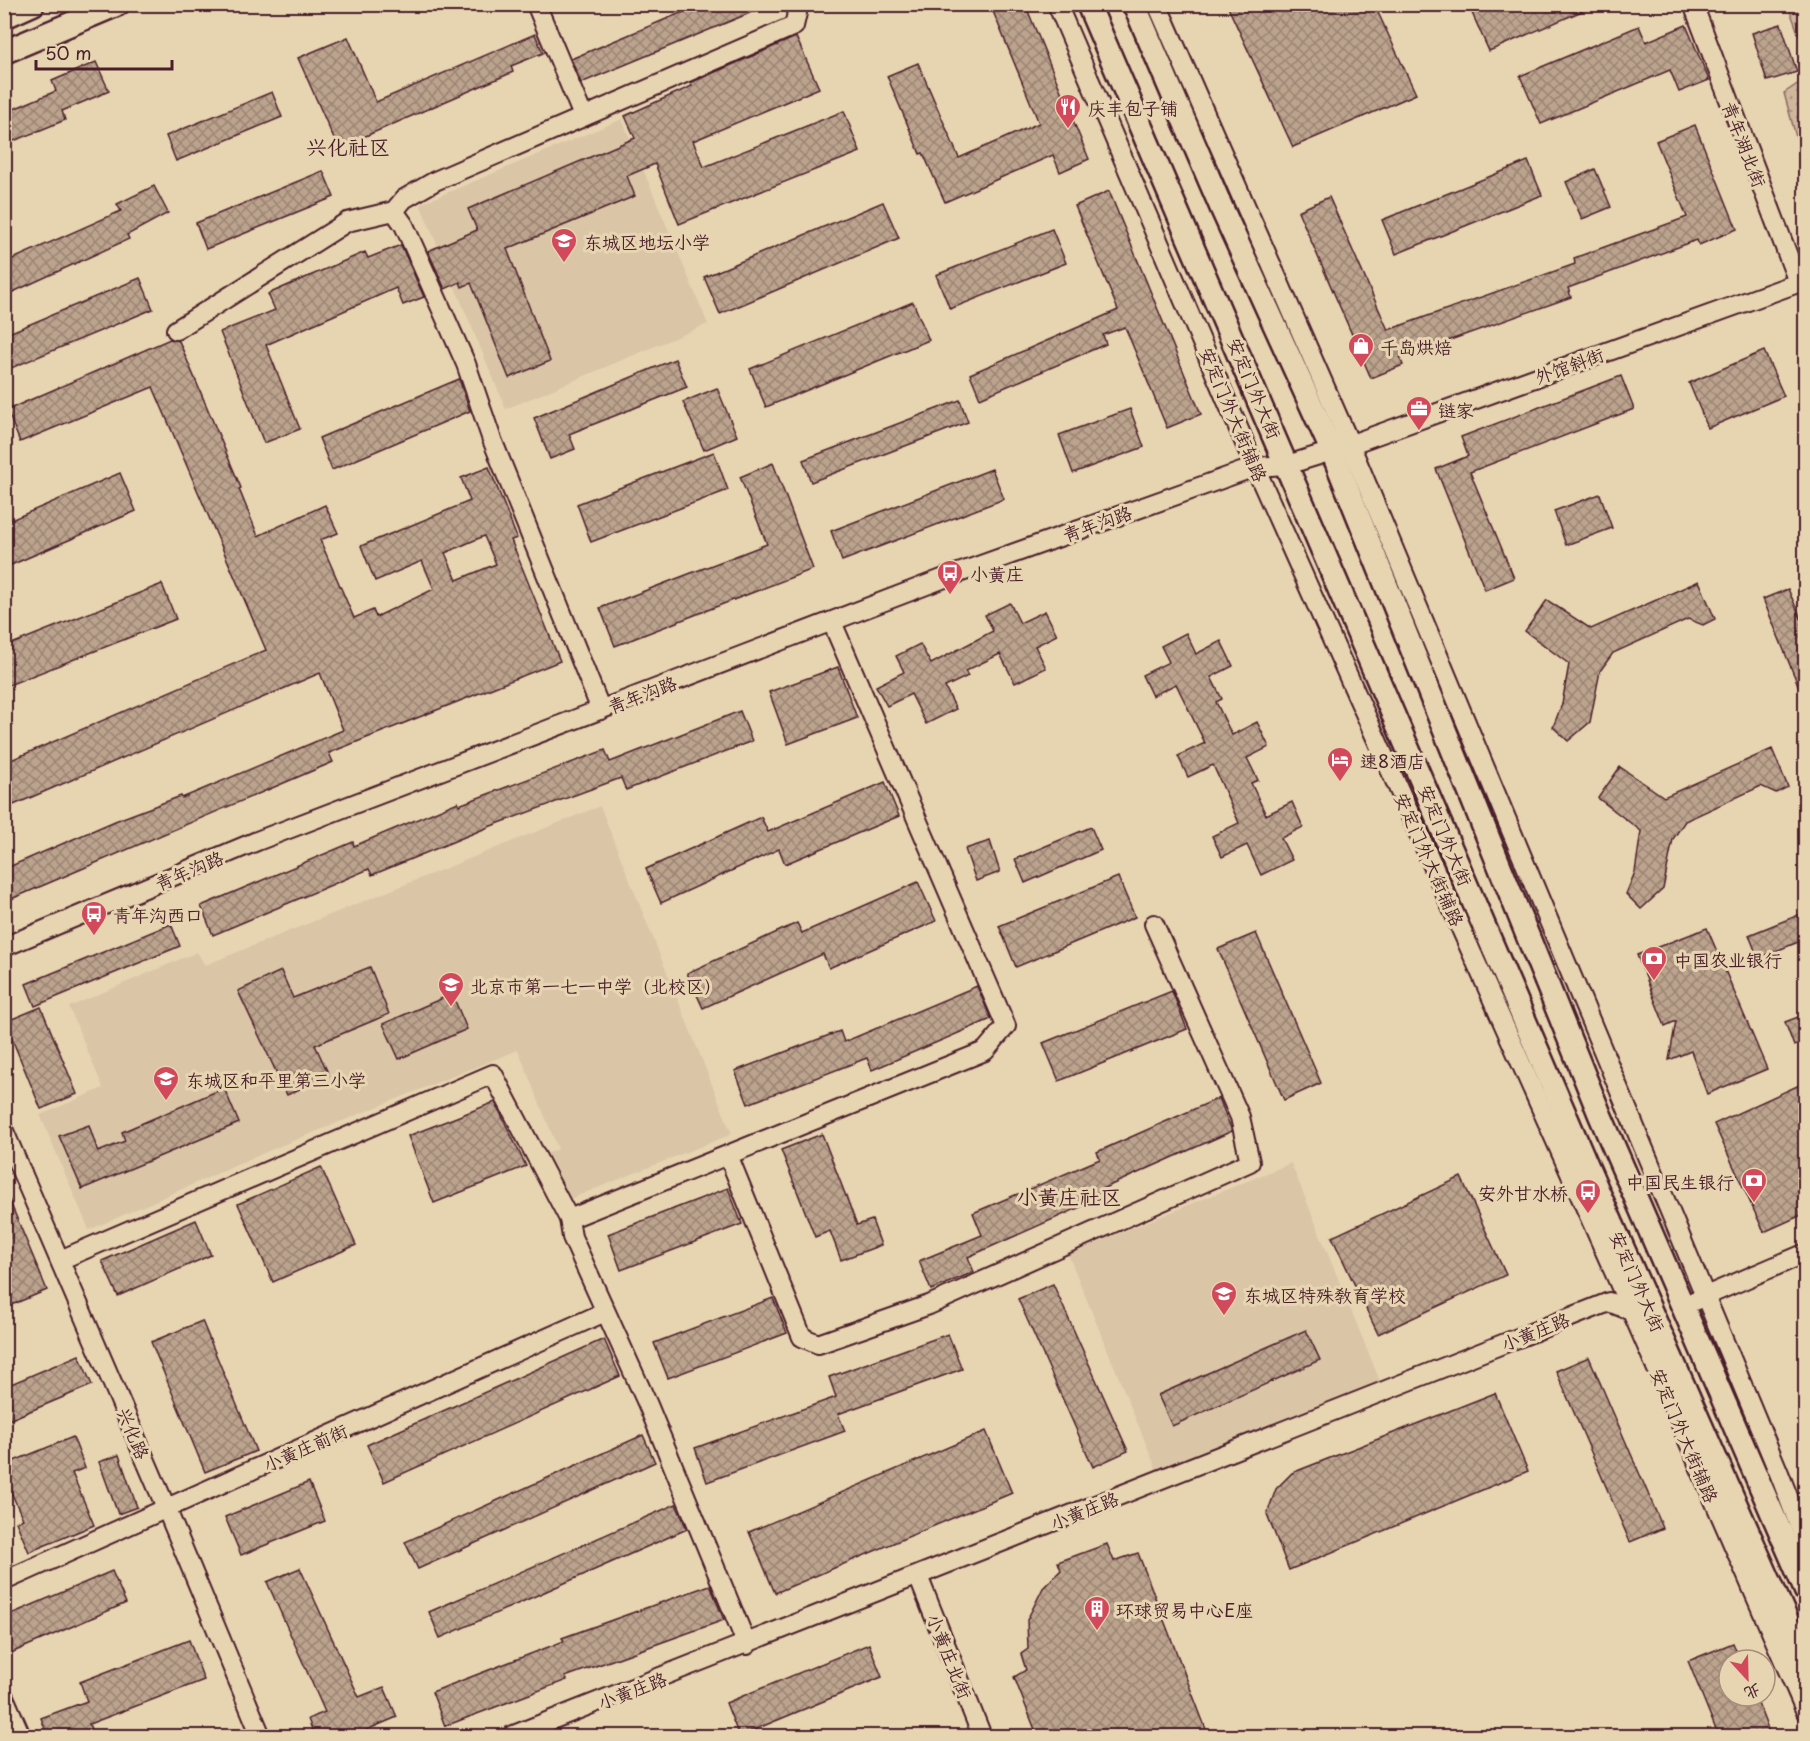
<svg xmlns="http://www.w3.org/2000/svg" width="1810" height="1741" font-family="'Playpen Sans','LXGW WenKai TC',sans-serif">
  <defs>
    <pattern id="park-dots" width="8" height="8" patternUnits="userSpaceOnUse" patternTransform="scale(1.5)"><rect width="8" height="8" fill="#ceb79c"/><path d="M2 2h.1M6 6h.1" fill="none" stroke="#a9947f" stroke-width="1.8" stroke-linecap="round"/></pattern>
    <pattern id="building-cross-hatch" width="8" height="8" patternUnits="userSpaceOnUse" patternTransform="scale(1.5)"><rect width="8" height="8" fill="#bba38d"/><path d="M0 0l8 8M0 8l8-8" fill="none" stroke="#9a8473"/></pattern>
  </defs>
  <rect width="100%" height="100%" fill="#e7d5b2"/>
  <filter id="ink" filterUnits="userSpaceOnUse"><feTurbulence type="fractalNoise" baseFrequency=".0167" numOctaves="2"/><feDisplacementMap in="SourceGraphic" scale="12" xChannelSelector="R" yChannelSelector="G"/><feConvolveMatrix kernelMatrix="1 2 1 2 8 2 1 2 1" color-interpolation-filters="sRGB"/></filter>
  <g filter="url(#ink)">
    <!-- built -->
    <g fill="#dac6a7">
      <polygon points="622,119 708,324 506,409 420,204"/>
      <polygon points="600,806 732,1134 565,1201 546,1154 558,1149 518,1050 278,1147 89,1230 40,1115 103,1088 69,1007 197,952 205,965"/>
      <polygon points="1291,1163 1380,1381 1157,1471 1068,1254"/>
    </g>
    <!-- park -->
    <g fill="url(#park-dots)" stroke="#8c6b64" stroke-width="1.5">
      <polygon points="1788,5 1805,5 1805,52"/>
      <polygon points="1805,79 1805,134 1796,137 1784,93"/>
    </g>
    <!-- building -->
    <g fill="url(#building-cross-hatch)" stroke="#4a1f2b" stroke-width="1.5" fill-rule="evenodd">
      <polygon points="702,4 769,5 581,83 571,59"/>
      <polygon points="990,4 1025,4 1089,159 1060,172 1053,155 945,202 923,153 920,154 887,76 918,63 959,158 1039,123"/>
      <polygon points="1374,4 1416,94 1293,147 1227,5"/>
      <polygon points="1468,4 1548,4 1596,5 1489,51"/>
      <polygon points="1781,24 1797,72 1767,81 1752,33"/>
      <polygon points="1686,25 1709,80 1679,92 1670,70 1541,124 1520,76 1639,26 1646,42"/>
      <polygon points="535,34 543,53 511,66 513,72 338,148 298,58 348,37 376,102"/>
      <polygon points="796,37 819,88 693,141 704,167 844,111 860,152 679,224 655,164 627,176 635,196 507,249 550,361 509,378 471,283 462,287 460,282 445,289 428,251 477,230 468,209 635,138 625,116 692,86 690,83"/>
      <polygon points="96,62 109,91 62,111 65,120 4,145 4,113 56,91 52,81"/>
      <polygon points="272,92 282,117 176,161 166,136"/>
      <polygon points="1695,125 1737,229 1699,245 1697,240 1568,288 1571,297 1400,358 1403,365 1371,378 1298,211 1329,197 1388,330 1575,264 1574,258 1687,217 1656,141"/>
      <polygon points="1528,161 1542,195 1396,254 1382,220"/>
      <polygon points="1595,169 1611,207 1582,219 1566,182"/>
      <polygon points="323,171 334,197 206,249 196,223"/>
      <polygon points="154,186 168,213 127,235 129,239 4,296 4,263 121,211 117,204"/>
      <polygon points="1109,191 1201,414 1167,428 1125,327 1103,335 1106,344 980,398 970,374 1118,310 1075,206"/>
      <polygon points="883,202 899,238 720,314 704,277"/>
      <polygon points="1052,229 1066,263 950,309 936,275"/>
      <polygon points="401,245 424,297 403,305 396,288 266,345 300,429 264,443 220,332 275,310 268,294 365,252 368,258"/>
      <polygon points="140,278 153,309 4,371 4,335"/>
      <polygon points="913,302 929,340 766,407 750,369"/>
      <path d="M170 339 179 341 241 488 239 489 258 536 325 505 338 533 320 540 354 618 373 610 376 617 434 589 422 561 375 581 361 546 470 501 461 478 489 467 517 538 511 540 560 661 329 753 333 762 4 902V869L115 821 181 796 182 798 343 730 320 673 4 809V763L266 650 153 387 20 442 7 410ZM484 536 496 564 457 580 445 553Z"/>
      <polygon points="1764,351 1784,396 1708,428 1689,383"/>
      <polygon points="675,359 687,387 569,434 575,449 550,459 534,418"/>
      <polygon points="1621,376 1634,409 1470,472 1514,578 1485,590 1436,469 1468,456 1461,437"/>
      <polygon points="459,379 470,411 332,470 319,438"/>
      <polygon points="717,388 737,436 704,450 683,402"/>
      <polygon points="960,400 968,422 811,482 803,460"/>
      <polygon points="1130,409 1144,447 1073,473 1059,435"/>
      <polygon points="714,452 728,490 591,542 577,504"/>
      <polygon points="773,463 813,569 615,646 600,608 767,544 740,477"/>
      <polygon points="992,469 1004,499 842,561 831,531"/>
      <polygon points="120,473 136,511 4,568 4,523"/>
      <polygon points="1600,494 1612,528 1566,545 1554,511"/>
      <polygon points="1699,581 1715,619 1703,625 1688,619 1613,653 1600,671 1590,722 1568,741 1553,727 1562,704 1569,664 1525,631 1547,600 1591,629"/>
      <polygon points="162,584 176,619 4,687 4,647"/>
      <polygon points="1788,589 1806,630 1805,702 1763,599"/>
      <polygon points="1010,603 1020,623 1045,611 1057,635 1035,646 1046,668 1015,683 1000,654 965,671 968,676 945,687 956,709 926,724 911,694 887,706 876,686 904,672 896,656 920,644 931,664 993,631 985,615"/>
      <polygon points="1186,633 1196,654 1221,641 1233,666 1211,677 1222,699 1216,702 1232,735 1257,722 1269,747 1247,758 1258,780 1251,783 1266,815 1292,802 1303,827 1281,838 1292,860 1261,875 1247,845 1222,857 1212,836 1239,823 1213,765 1188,777 1178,756 1205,743 1176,684 1152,696 1142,675 1169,662 1161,646"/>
      <polygon points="838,667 857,718 788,744 769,692"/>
      <polygon points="740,711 752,741 626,790 621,778 491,826 372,875 369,869 213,935 201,906 353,842 354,846 458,802 459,805 605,750 610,762"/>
      <polygon points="1772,749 1788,787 1776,793 1761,786 1685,821 1673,839 1663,889 1641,909 1626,894 1635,872 1641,831 1598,798 1620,767 1664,797"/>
      <polygon points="885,782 899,816 785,864 779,849 661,903 646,869 761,817 768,832"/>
      <polygon points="1091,827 1101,850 1025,883 1015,859"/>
      <polygon points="990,841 1000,872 976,881 965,849"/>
      <polygon points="1118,877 1135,917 1016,967 999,926"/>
      <polygon points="918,882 936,921 829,968 823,954 703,1008 687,973 797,923 802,933"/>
      <polygon points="1806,912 1806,939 1758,958 1749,935"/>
      <polygon points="171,924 180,946 35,1006 26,984"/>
      <polygon points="1707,928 1767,1069 1707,1094 1691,1051 1669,1060 1676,1021 1665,1026 1637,955"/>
      <polygon points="1256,933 1321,1083 1284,1100 1218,949"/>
      <polygon points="370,967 389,1014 315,1045 329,1075 287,1095 238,991 281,971 293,998"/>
      <polygon points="977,986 991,1019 872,1070 867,1058 748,1104 735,1071 840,1031 844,1042"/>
      <polygon points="1172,991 1187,1029 1059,1081 1043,1043"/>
      <polygon points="452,994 467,1029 399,1059 383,1024"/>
      <polygon points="41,1007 77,1094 41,1109 5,1022"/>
      <polygon points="1806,1014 1806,1042 1794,1046 1785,1022"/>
      <polygon points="1806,1082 1806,1213 1764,1232 1714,1124"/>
      <polygon points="224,1088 239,1123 82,1189 59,1136 89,1125 98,1152 125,1141 122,1132"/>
      <polygon points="1219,1098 1232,1131 1102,1189 1105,1196 968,1257 974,1272 931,1290 919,1261 982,1235 973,1213 1100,1159 1097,1152"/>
      <polygon points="495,1102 526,1166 434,1203 408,1136"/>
      <polygon points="822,1134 857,1225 872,1220 881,1245 841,1260 830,1231 815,1237 781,1150"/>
      <polygon points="321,1167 356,1245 273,1282 238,1204"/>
      <polygon points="1461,1177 1506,1275 1378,1334 1332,1237"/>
      <polygon points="728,1188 742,1224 621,1270 608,1234"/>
      <polygon points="5,1190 47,1290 4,1308 4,1190"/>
      <polygon points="196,1220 211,1255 118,1296 102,1261"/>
      <polygon points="1053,1284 1128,1451 1093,1467 1018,1299"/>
      <polygon points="773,1298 787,1333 668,1378 654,1343"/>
      <polygon points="202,1321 256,1451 205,1472 151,1342"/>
      <polygon points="1306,1330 1320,1360 1172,1426 1158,1395"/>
      <polygon points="948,1334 962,1369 838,1414 845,1431 707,1482 695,1448 836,1397 829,1377"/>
      <polygon points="604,1339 620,1376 384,1482 367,1445"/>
      <polygon points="79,1355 92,1385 4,1422 4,1387"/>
      <polygon points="1589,1357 1663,1528 1630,1542 1556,1371"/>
      <polygon points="1495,1393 1528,1471 1289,1570 1267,1514 1276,1489 1292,1473"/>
      <polygon points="986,1431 1012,1493 775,1593 749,1532"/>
      <polygon points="643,1435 655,1462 418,1569 405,1542"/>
      <polygon points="73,1437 85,1468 72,1473 94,1525 29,1552 16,1522 23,1519 4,1476 4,1465"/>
      <polygon points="119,1455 137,1507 118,1514 99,1462"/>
      <polygon points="309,1482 325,1521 241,1555 225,1517"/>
      <polygon points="676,1504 687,1529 440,1638 429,1612"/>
      <polygon points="1107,1544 1114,1561 1138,1553 1209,1737 1038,1737 1014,1677 1026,1670 1021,1654 1028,1649 1027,1620 1043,1588 1061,1570 1058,1562"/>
      <polygon points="300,1568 359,1697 384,1687 397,1717 350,1737 315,1737 308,1719 325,1712 267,1582"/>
      <polygon points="112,1571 126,1603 4,1656 4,1617"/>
      <polygon points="710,1585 724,1620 565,1677 567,1680 445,1726 432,1692 564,1641 562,1638"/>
      <polygon points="189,1640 204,1680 89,1724 94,1737 48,1737 41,1718 87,1701 80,1682"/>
      <polygon points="1733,1643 1740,1660 1729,1660 1729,1696 1755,1696 1771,1737 1719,1737 1688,1661"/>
      <polygon points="869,1644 882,1677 739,1736 726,1703"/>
    </g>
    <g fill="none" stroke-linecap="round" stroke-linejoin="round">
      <defs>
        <g id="minor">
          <polyline points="536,4 583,116"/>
          <polyline points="1057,4 1255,467 1632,1312 1806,1712"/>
          <polyline points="1157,4 1350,444 1779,1473 1806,1543"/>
          <polyline points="1693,4 1798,282"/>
          <polyline points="394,211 404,225 466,364 491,437 601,710"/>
          <polyline points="176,330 347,222 394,211 404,199 435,181 794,26 797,13 793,4"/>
          <polyline points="4,947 257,841 942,579 1255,467 1287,465 1332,451 1806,280"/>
          <polyline points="4,1131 167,1510 261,1736"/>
          <polyline points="728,1155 802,1337 818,1344 929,1305 1250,1162 1240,1117 1154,924"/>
          <polyline points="569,1219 985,1051 1006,1026 832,622"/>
          <polyline points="60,1260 493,1074 569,1219 572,1237 648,1405 747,1645"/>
          <polyline points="1694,1301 1806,1253"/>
          <polyline points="918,1576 982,1736"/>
          <polyline points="4,1581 605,1312"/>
          <polyline points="4,1697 21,1736"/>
          <polyline points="511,1736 1609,1302 1636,1313"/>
        </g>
        <g id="major">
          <polyline points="1088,4 1606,1210 1806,1664"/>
          <polyline points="1134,4 1222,209 1332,451 1600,1115 1806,1591"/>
          <polyline points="4,17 33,4"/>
          <polyline points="4,52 118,4"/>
        </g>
      </defs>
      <!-- minor casing -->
      <use href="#minor" stroke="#4a1f2b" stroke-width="22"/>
      <!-- major casing -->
      <use href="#major" stroke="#4a1f2b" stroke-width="27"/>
      <!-- minor -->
      <use href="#minor" stroke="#e7d5b2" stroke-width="18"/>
      <!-- major -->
      <use href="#major" stroke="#e7d5b2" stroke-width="22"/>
    </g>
  </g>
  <!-- icons -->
  <defs>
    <symbol id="restaurant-pin" viewBox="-11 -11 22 30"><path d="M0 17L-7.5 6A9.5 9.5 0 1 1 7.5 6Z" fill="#d1495b" stroke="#e7d5b2"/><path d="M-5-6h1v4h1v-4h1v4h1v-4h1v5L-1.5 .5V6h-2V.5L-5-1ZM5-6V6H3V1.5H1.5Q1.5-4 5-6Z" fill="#fff"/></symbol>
    <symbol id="school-pin" viewBox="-11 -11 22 30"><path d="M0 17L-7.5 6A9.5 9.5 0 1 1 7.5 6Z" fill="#d1495b" stroke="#e7d5b2"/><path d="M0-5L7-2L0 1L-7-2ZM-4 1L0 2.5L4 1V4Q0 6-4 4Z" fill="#fff"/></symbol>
    <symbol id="shop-pin" viewBox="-11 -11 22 30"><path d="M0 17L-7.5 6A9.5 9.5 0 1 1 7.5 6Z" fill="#d1495b" stroke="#e7d5b2"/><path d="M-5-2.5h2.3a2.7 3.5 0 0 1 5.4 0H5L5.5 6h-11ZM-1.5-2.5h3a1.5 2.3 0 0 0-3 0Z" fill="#fff"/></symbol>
    <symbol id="office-pin" viewBox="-11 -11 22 30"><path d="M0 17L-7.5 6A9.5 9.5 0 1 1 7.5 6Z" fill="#d1495b" stroke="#e7d5b2"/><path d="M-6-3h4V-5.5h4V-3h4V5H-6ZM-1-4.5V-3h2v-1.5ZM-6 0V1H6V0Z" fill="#fff"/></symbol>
    <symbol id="bus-pin" viewBox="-11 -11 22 30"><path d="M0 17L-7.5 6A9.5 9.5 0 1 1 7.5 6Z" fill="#d1495b" stroke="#e7d5b2"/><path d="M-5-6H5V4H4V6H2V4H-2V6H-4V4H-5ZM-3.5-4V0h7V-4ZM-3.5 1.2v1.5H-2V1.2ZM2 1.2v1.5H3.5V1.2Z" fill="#fff"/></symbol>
    <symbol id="hotel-pin" viewBox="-11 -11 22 30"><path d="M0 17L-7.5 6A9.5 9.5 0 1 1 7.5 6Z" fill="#d1495b" stroke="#e7d5b2"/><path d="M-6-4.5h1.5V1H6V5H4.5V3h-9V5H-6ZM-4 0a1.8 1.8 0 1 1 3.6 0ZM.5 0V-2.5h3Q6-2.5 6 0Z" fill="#fff"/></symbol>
    <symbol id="bank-pin" viewBox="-11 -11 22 30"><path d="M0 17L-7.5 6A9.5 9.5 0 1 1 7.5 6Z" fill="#d1495b" stroke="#e7d5b2"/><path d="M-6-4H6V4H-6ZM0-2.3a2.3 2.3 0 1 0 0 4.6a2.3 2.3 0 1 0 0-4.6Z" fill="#fff"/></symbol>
    <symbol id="building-pin" viewBox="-11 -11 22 30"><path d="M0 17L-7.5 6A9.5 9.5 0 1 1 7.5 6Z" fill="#d1495b" stroke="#e7d5b2"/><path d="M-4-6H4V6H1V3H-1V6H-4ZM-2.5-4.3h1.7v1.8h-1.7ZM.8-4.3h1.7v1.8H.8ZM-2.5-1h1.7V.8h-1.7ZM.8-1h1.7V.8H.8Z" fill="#fff"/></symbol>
  </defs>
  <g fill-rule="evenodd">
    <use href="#restaurant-pin" x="1053" y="92" width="30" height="40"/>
    <use href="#school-pin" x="549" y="226" width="30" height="40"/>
    <use href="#shop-pin" x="1346" y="331" width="30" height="40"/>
    <use href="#office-pin" x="1404" y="394" width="30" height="40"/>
    <use href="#bus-pin" x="935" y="558" width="30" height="40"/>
    <use href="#hotel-pin" x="1325" y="745" width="30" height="40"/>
    <use href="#bus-pin" x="79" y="899" width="30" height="40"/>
    <use href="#bank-pin" x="1639" y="944" width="30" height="40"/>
    <use href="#school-pin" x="436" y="970" width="30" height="40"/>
    <use href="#school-pin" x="151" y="1064" width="30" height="40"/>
    <use href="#bank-pin" x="1739" y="1166" width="30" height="40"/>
    <use href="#bus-pin" x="1573" y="1177" width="30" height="40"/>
    <use href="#school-pin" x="1209" y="1279" width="30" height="40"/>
    <use href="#building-pin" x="1082" y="1594" width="30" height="40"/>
  </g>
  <g text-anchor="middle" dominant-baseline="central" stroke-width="6" stroke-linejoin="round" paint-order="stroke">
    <!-- poi labels -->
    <g font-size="18" fill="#4a1f2b" stroke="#e7d5b2" text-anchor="start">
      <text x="1088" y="107">庆丰包子铺</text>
      <text x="584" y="241">东城区地坛小学</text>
      <text x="1380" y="346">千岛烘焙</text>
      <text x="1438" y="409">链家</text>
      <text x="970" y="573">小黄庄</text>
      <text x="1360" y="760">速8酒店</text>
      <text x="113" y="914">青年沟西口</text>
      <text x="1674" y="959">中国农业银行</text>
      <text x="470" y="985">北京市第一七一中学（北校区）</text>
      <text x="186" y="1079">东城区和平里第三小学</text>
      <text x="1734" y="1181" text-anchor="end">中国民生银行</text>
      <text x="1568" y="1192" text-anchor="end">安外甘水桥</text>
      <text x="1244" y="1294">东城区特殊教育学校</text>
      <text x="1116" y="1609">环球贸易中心E座</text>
    </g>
    <!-- street labels -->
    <g font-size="18" fill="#4a1f2b" stroke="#e7d5b2">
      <text transform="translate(1745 144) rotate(69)">青年湖北街</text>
      <text transform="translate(1569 365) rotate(-20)">外馆斜街</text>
      <text transform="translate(1255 388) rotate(67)">安定门外大街</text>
      <text transform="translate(1234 414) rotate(67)">安定门外大街辅路</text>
      <text transform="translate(1097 523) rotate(-20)">青年沟路</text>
      <text transform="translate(642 694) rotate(-21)">青年沟路</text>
      <text transform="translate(1446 835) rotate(67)">安定门外大街</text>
      <text transform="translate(1430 859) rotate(66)">安定门外大街辅路</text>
      <text transform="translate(189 870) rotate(-23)">青年沟路</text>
      <text transform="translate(1638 1281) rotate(66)">安定门外大街</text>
      <text transform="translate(1535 1331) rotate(-22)">小黄庄路</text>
      <text transform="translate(134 1433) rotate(67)">兴化路</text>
      <text transform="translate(1685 1435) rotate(67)">安定门外大街辅路</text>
      <text transform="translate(305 1447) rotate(-24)">小黄庄前街</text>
      <text transform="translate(1084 1510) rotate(-22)">小黄庄路</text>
      <text transform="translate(950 1656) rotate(68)">小黄庄北街</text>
      <text transform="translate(632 1690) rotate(-21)">小黄庄路</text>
    </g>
    <!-- quarter labels -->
    <g font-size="21" fill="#4a1f2b" stroke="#e7d5b2">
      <text x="348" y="146">兴化社区</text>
      <text x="1069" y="1196">小黄庄社区</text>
    </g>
  </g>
  <!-- margin -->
  <rect width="1810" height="1741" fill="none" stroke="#e7d5b2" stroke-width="24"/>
  <rect x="12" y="12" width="1786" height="1717" fill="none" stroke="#4a1f2b" stroke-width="2" filter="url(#ink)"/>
  <!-- north arrow -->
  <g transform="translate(1747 1678) rotate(158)"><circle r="28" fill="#e7d5b2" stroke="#a88c7c" stroke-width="1.5"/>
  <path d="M0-4.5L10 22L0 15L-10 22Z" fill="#d1495b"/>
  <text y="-9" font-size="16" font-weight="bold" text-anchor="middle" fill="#4a1f2b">北</text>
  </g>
  <!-- scale -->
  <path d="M36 60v9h136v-9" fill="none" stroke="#4a1f2b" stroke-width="3"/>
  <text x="45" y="60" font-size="18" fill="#4a1f2b" stroke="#e7d5b2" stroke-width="4.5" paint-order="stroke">50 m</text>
</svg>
